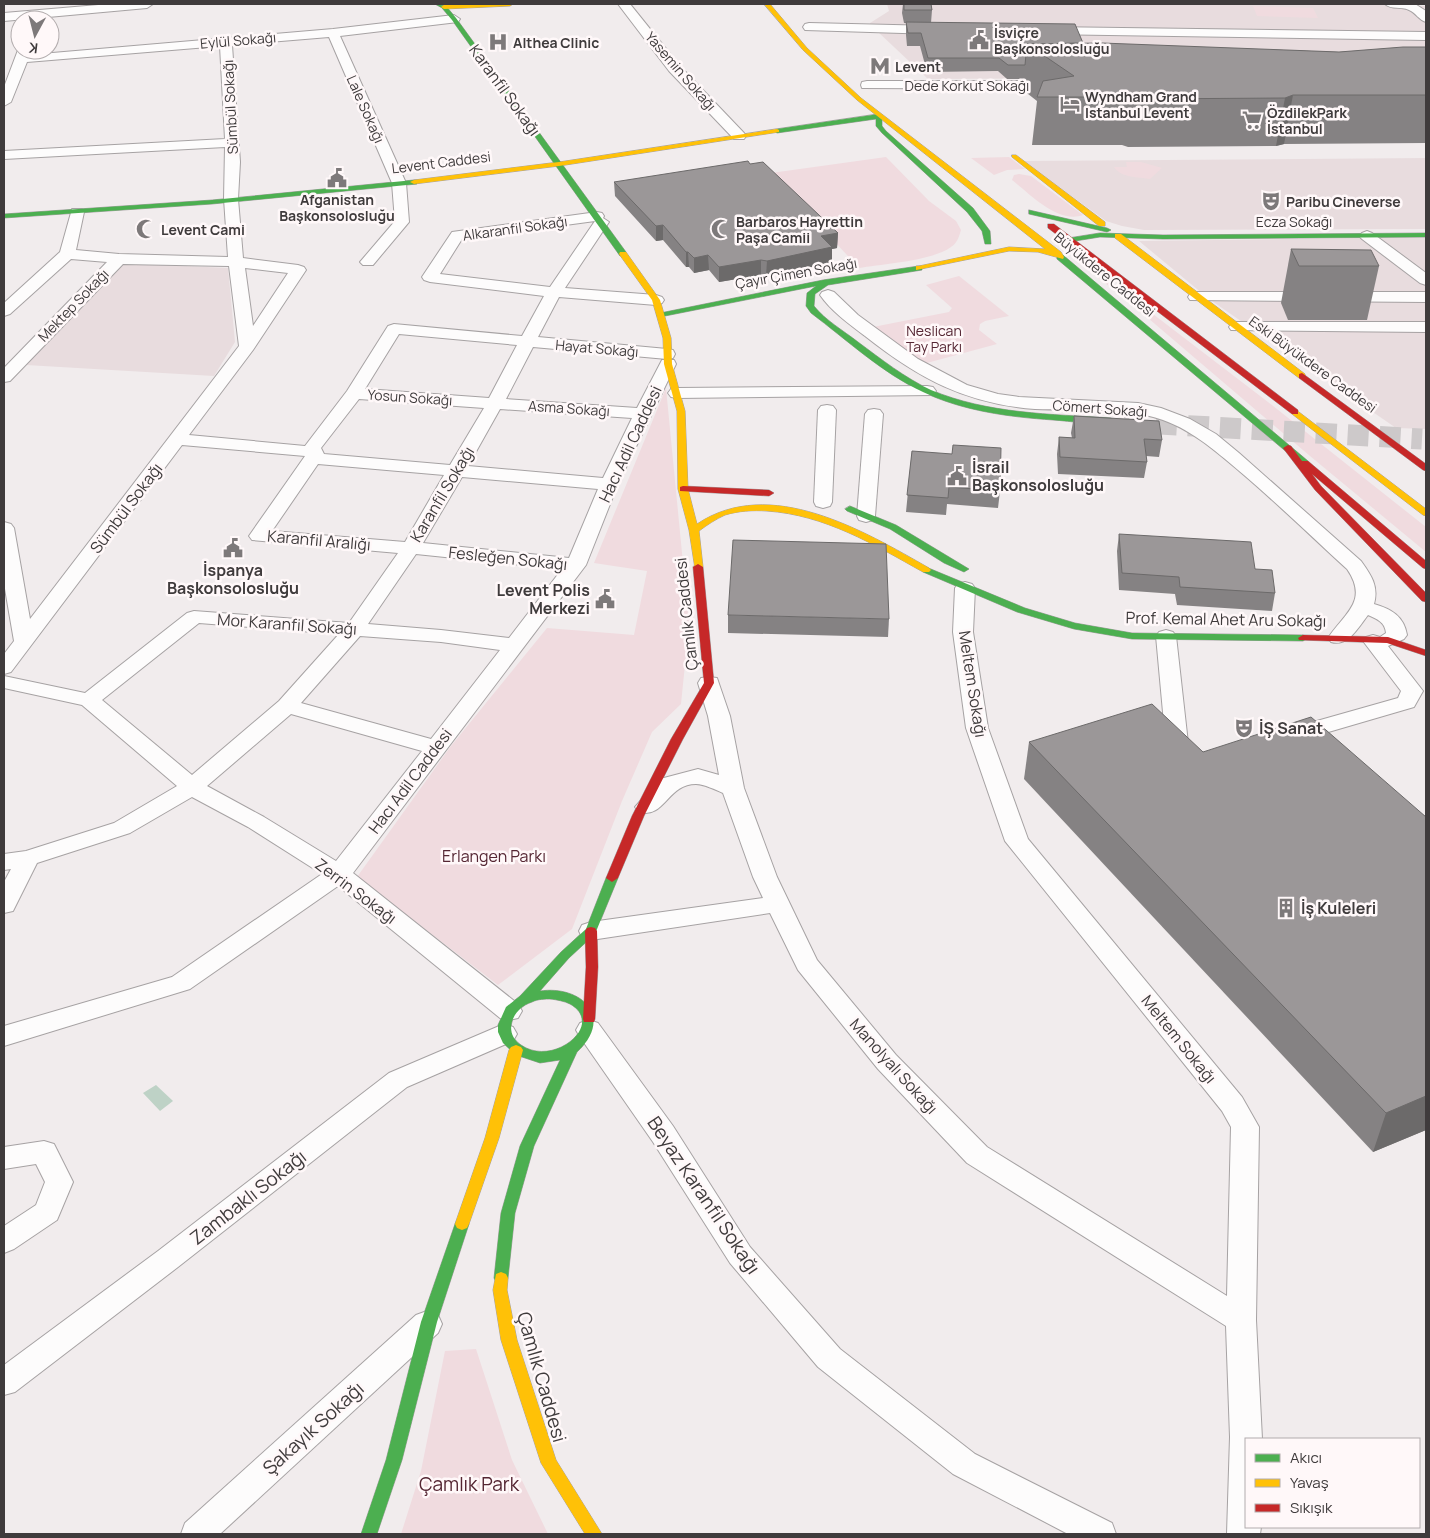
<svg xmlns="http://www.w3.org/2000/svg" width="1430" height="1538" font-family="Manrope,sans-serif">
  <rect width="100%" height="100%" fill="#f1eced"/>
  <!-- built -->
  <g fill="#e8dcde">
    <polygon points="887,4 1359,4 1426,6 1426,35 871,28 870,23 889,11"/>
    <polygon points="877,31 1426,38 1426,76 928,79"/>
    <polygon points="1426,158 1426,229 1144,230 1122,226 1106,221 1023,161"/>
    <polygon points="1426,237 1426,429 1396,428 1209,299 1139,241"/>
    <polygon points="120,263 228,268 235,342 214,376 26,365"/>
  </g>
  <!-- green -->
  <g fill="#f0dbdf">
    <polygon points="1253,6 1313,8 1318,18 1257,16"/>
    <path d="M886 157 929 201 956 221 961 230C959 237 957 243 951 247 932 261 883 264 859 268L771 173Z"/>
    <polygon points="1009,157 1025,169 1007,170 994,175 971,158"/>
    <path d="M1126 162H1141L1162 168 1150 179C1138 177 1121 178 1114 167H1127Z"/>
    <path d="M1019 174 1031 176 1083 215C1058 224 1030 194 1012 180L1014 175Z"/>
    <polygon points="1098,272 1268,402 1426,527 1426,552 1310,456 1128,301 1092,273"/>
    <polygon points="959,276 1009,316 985,321 980,324 979,330 997,344 923,364 873,327 949,312 952,308 926,285"/>
    <polygon points="666,388 689,625 681,704 652,732 622,801 572,929 498,985 357,877 451,746 547,628 634,635 647,571 594,563"/>
    <polygon points="476,1349 512,1460 548,1534 401,1534 421,1471 445,1351"/>
  </g>
  <!-- water -->
  <polygon fill="#bed2c6" points="156,1085 173,1101 160,1111 143,1093"/>
  <g fill="none" stroke-linecap="round" stroke-linejoin="round">
    <!-- secondary-tunnel -->
    <polyline stroke="#cdc9ca" stroke-width="21" stroke-dasharray="21 11" stroke-linecap="butt" points="1124,422 1422,439"/>
    <defs>
      <g id="street">
        <polygon points="110,4 153,4 147,8 4,21 4,13"/>
        <polygon points="618,4 630,4 679,65 744,133 746,136 744,139 734,139 669,71"/>
        <path d="M1385 4H1415L1426 11V22C1419 20 1416 13 1409 10 1401 6 1391 10 1385 4Z"/>
        <path d="M454 15 460 19 458 22 340 36 406 183 409 222 373 265H363L360 262 395 221 392 183 329 37 232 45 240 162 238 199 243 258 298 265 304 267 306 270 253 350 189 435 305 446 347 391 388 326 394 324 522 336 544 296 430 282 424 280 422 277 452 232 597 212 602 213 604 216 603 218 609 222 565 288 656 295 662 297 664 300 662 303 656 305 559 297 538 337 667 349 673 350 675 354 673 358 667 359 533 347 506 399 637 408 662 360H674L676 364 618 484 586 565 353 873 518 1004 522 1011 518 1018 509 1020 500 1018 338 886 190 989 4 1046V1026L172 977 322 874 248 827 192 797 130 833 37 863 13 911 4 913V882L11 869 4 870V854L26 851 114 823 177 786 82 705 4 688V676L85 693 187 613 194 611 349 623 398 553 252 540 249 536 305 456 182 445 11 672 4 674V654L14 641 4 583V522L11 524 14 528 30 619 239 346 229 266 123 264 10 381 4 382V368L107 262 71 259 10 314 4 316V303L60 252 72 209H82L84 212 76 250 119 254 228 257 224 199 225 147 4 159V151L225 139 220 46 27 62 11 102 4 106V87L18 50 20 47V50H30L29 55 333 29ZM595 221 550 287 440 274 462 239ZM245 268 288 273 253 326ZM399 334 517 345 489 398 365 389ZM359 399 484 408 450 465 324 454 321 448ZM500 409 632 418 603 478 468 466ZM318 464 444 475 405 542 272 531ZM462 477 598 489 569 558 423 543ZM416 554 562 569 509 638 441 630 368 624ZM199 623 339 634 279 701 192 775 102 700ZM360 636 441 642 500 650 431 739 301 703ZM291 714 422 751 336 861 264 817 207 786Z"/>
        <polygon points="809,23 935,26 941,30 935,34 805,30 803,27 805,24"/>
        <polygon points="1047,27 1426,32 1426,40 1043,34 1041,31"/>
        <polygon points="867,81 1053,81 1059,85 1053,89 862,88 861,85 862,82"/>
        <polygon points="1367,231 1372,233 1426,273 1426,285 1420,283 1362,239 1359,236 1362,233"/>
        <path d="M828 290 834 292 858 315 918 359 967 385 998 394 1019 397 1138 403 1161 408 1190 419 1216 434 1239 453 1361 561C1371 575 1379 586 1374 604 1391 609 1404 616 1407 635L1404 639 1388 646 1423 691 1414 707 1301 740 1293 742 1285 740 1282 735 1285 730 1398 698 1401 691 1363 641 1366 637 1373 635 1380 637 1386 633C1385 622 1377 619 1368 615 1358 628 1348 647 1331 642L1328 638C1345 613 1369 601 1347 569 1313 538 1279 505 1244 475 1219 454 1194 431 1163 420 1122 406 1077 411 1035 409 966 404 918 378 865 336 849 324 831 311 820 295L822 292Z"/>
        <polygon points="1196,292 1426,292 1426,302 1190,300 1188,297 1190,294"/>
        <polygon points="1237,322 1426,322 1426,332 1231,330 1229,327 1231,324"/>
        <polygon points="927,386 933,387 936,391 933,395 677,398 671,397 668,393 671,389 677,388"/>
        <polygon points="827,405 833,406 836,410 832,502 830,506 823,508 816,506 814,502 818,410 821,406"/>
        <polygon points="874,409 880,410 883,414 875,516 873,520 866,522 859,520 857,516 865,414 868,410"/>
        <path d="M965 582 972 584 975 588 973 632 988 728 1028 839 1242 1097 1259 1127 1256 1320 1262 1439H1246V1527H1261L1260 1534H1227L1230 1437 1226 1326 967 1163 878 1069 798 970 770 913 591 940 582 937 579 931 582 925 591 922 763 898 753 877 723 793C716 790 704 784 696 784 667 784 665 819 639 812L635 807 660 779 698 769 719 775 708 716 698 683 701 678 709 677 717 678 730 716 744 788 777 877 817 960 896 1055 987 1147 1227 1296 1231 1127 1222 1111 1005 841 966 728 953 632 955 588 958 584Z"/>
        <path d="M1166 630 1173 632 1176 636 1188 743 1195 752 1192 757C1179 760 1173 756 1166 745L1156 636 1159 632Z"/>
        <polygon points="589,1020 598,1023 673,1126 750,1247 840,1349 975,1454 1112,1523 1116,1534 1068,1534 953,1474 818,1367 730,1263 653,1142 580,1037 576,1030 580,1023"/>
        <polygon points="504,1024 513,1027 517,1034 513,1041 407,1087 178,1267 15,1392 4,1395 4,1365 158,1251 389,1073"/>
        <polygon points="44,1141 54,1144 73,1182 57,1220 14,1249 4,1253 4,1226 36,1205 45,1182 36,1164 4,1169 4,1147"/>
        <polygon points="427,1311 438,1315 442,1324 438,1333 220,1534 181,1534 185,1523 416,1315"/>
      </g>
      <g id="fast">
        <polygon points="435,4 446,6 456,18 626,252 626,256 620,256 452,20 442,8"/>
        <polygon points="879,114 882,116 882,126 886,131 973,208 990,231 991,244 985,244 982,231 967,212 882,133 876,126 876,119 777,133 774,131 777,129"/>
        <polygon points="414,180 417,180 417,184 212,204 4,218 4,214 212,200"/>
        <polygon points="1029,210 1107,228 1111,230 1107,232 1029,214"/>
        <polygon points="1100,233 1163,235 1426,233 1426,237 1163,239 1100,237 1069,242 1065,240 1069,238"/>
        <polygon points="1057,255 1063,255 1308,461 1308,465 1302,465 1057,259"/>
        <path d="M919 266H922V270L828 285 815 294 814 306C825 320 844 331 858 342 881 359 905 378 931 390 988 414 1051 414 1111 418L1115 421 1114 423C1099 426 1070 421 1053 420 1009 417 963 411 923 392 882 373 847 340 811 313L806 306 807 293 816 286 660 317 656 315 660 313 823 280Z"/>
        <polygon points="850,506 896,525 969,569 964,572 944,563 890,529 847,511 845,509"/>
        <polygon points="926,567 1025,608 1075,623 1132,633 1303,635 1308,638 1303,641 1132,639 1074,629 1017,612 923,572 921,570"/>
        <path d="M612 874 618 878 595 934 569 958 540 991C581 985 615 1017 577 1052L534 1146 515 1213 508 1278 506 1282 501 1284 496 1282 494 1278 501 1213 520 1146 560 1060 540 1063 516 1055 503 1043 498 1032V1025L506 1007 520 996 561 952 586 929 606 878ZM551 999C557 1000 564 1001 570 1004 606 1024 554 1068 521 1045 502 1032 513 1008 532 1002 538 999 545 999 551 999Z"/>
        <polygon points="462,1218 467,1220 469,1224 437,1322 402,1460 377,1534 361,1534 386,1460 421,1322 455,1224 457,1220"/>
      </g>
      <g id="slow">
        <polygon points="476,4 513,4 510,6 444,9 441,7 444,5"/>
        <polygon points="764,4 770,4 807,48 861,98 1061,252 1064,257 1063,259 1038,252 1009,251 916,270 916,266 919,266 1009,247 1045,249 857,100 803,50"/>
        <polygon points="777,129 779,130 779,132 559,166 414,184 410,182 414,180 559,162"/>
        <polygon points="1012,155 1016,155 1105,222 1105,226 1099,226 1012,157"/>
        <polygon points="1115,234 1121,234 1305,374 1305,378 1299,378 1115,238"/>
        <path d="M620 252H626L660 300 671 338 672 364 685 411 688 489 697 524C770 475 864 531 929 568L931 570 929 572H923C873 544 825 515 767 511 753 510 738 511 725 515 716 519 707 525 699 531L703 567 701 569H695L689 530 678 489 677 411 664 364 663 338 652 300 619 254Z"/>
        <polygon points="1295,409 1426,509 1426,516 1423,515 1292,414 1291,412"/>
        <polygon points="516,1045 521,1047 523,1050 499,1138 469,1224 467,1228 462,1230 457,1228 455,1224 485,1138 509,1050 511,1047"/>
        <polygon points="501,1272 506,1274 508,1278 507,1290 517,1340 556,1460 602,1534 585,1534 541,1463 501,1340 493,1290 496,1274"/>
      </g>
      <g id="jam">
        <polygon points="1048,224 1054,224 1298,410 1298,414 1292,414 1048,228"/>
        <polygon points="1302,373 1426,464 1426,471 1423,470 1299,378 1299,374"/>
        <polygon points="1288,445 1291,446 1302,461 1308,461 1426,561 1426,569 1423,568 1312,474 1321,486 1426,593 1426,602 1422,601 1315,490 1283,448"/>
        <polygon points="683,486 769,490 774,493 769,496 680,491 680,487"/>
        <polygon points="698,564 703,567 714,683 683,739 644,816 618,878 612,882 606,878 632,816 671,739 704,683 693,567"/>
        <polygon points="1303,635 1388,637 1426,650 1426,656 1387,643 1299,640 1298,638"/>
        <polygon points="591,927 595,928 597,931 598,967 595,1019 594,1022 584,1022 583,1019 586,967 585,931 587,928"/>
      </g>
    </defs>
    <!-- street casing -->
    <use href="#street" stroke="#a6a2a3" stroke-width="2"/>
    <!-- fast casing -->
    <use href="#fast" stroke="#a6a2a3" stroke-width="1"/>
    <!-- slow casing -->
    <use href="#slow" stroke="#a6a2a3" stroke-width="1"/>
    <!-- jam casing -->
    <use href="#jam" stroke="#a6a2a3" stroke-width="1"/>
    <!-- street -->
    <use href="#street" fill="#fdfcfc" fill-rule="evenodd"/>
    <!-- fast -->
    <use href="#fast" fill="#4caf50" fill-rule="evenodd"/>
    <!-- slow -->
    <use href="#slow" fill="#ffc107" fill-rule="evenodd"/>
    <!-- jam -->
    <use href="#jam" fill="#c62828" fill-rule="evenodd"/>
  </g>
  <!-- wall -->
  <g fill="#858283">
    <polygon points="903,4 931,4 932,10 931,23 1083,43 1339,52 1426,47 1426,143 1284,144 1276,146 1128,147 1122,145 1032,145 1037,101 1023,90 1024,79 1007,79 998,71 927,72 920,46 907,46 906,35 906,23 904,23 902,13"/>
    <polygon points="614,182 838,233 837,248 832,249 832,263 766,276 761,275 719,282 709,270 694,273 689,267 686,267 663,240 656,241 615,196"/>
    <polygon points="1291,249 1379,266 1367,320 1288,320 1281,303"/>
    <polygon points="1074,416 1162,440 1159,457 1146,456 1147,462 1144,478 1058,474 1057,454 1059,437 1072,438 1071,433"/>
    <polygon points="912,451 1000,491 998,508 947,504 946,515 906,512"/>
    <polygon points="1119,534 1255,569 1275,593 1272,611 1177,605 1175,594 1119,590 1117,551"/>
    <polygon points="728,615 889,619 888,637 728,633"/>
    <polygon points="1029,742 1203,752 1426,817 1426,1130 1373,1152 1024,779"/>
  </g>
  <!-- shaded-wall -->
  <g fill="#6c6a6a">
    <polygon points="1293,95 1284,144 1276,146 1285,98"/>
    <polygon points="663,225 663,240 656,241 656,226"/>
    <polygon points="838,233 837,248 832,249 832,263 766,276 767,261 821,236"/>
    <polygon points="686,252 688,252 689,267 686,267"/>
    <polygon points="708,255 709,270 694,273 694,258"/>
    <polygon points="761,260 761,275 719,282 719,267"/>
    <polygon points="1426,1096 1426,1130 1373,1152 1386,1113"/>
  </g>
  <!-- building -->
  <g fill="#9b9798" stroke="#6c6a6a">
    <polygon points="904,4 931,4 932,10 904,10"/>
    <polygon points="906,22 1075,24 1083,43 1027,44 1025,65 1008,65 999,58 928,58 921,33 908,33"/>
    <polygon points="1102,43 1339,52 1403,47 1426,47 1426,95 1293,95 1285,98 1134,99 1128,97 1037,97 1043,81 1074,76 1027,44"/>
    <polygon points="748,161 750,164 763,162 838,233 821,236 832,247 767,261 761,260 719,267 708,255 694,258 688,252 686,252 663,225 656,226 614,182"/>
    <polygon points="1291,249 1371,250 1379,266 1299,266"/>
    <polygon points="1074,416 1159,421 1162,440 1144,439 1147,462 1060,457 1059,437 1075,438"/>
    <polygon points="953,445 1001,448 1000,491 949,487 948,498 907,495 912,451 952,454"/>
    <polygon points="1119,534 1251,542 1255,569 1272,570 1275,593 1180,587 1179,577 1122,573"/>
    <polygon points="733,540 886,544 889,619 728,615"/>
    <polygon points="1152,704 1203,752 1311,717 1426,817 1426,1096 1386,1113 1029,742"/>
  </g>
  <!-- icons -->
  <defs>
    <symbol id="civic-bare" viewBox="-9 -9 18 18"><path d="M-.6-6.5H3V-4.5H.6V-3L4-1V1h2V6H-6V1h2V-1L-.6-3ZM-1.2 2.5V6h2.4V2.5Z" fill="#7d797a" stroke="#fff8f9" stroke-width="2.5" paint-order="stroke"/></symbol>
    <symbol id="hospital-bare" viewBox="-9 -9 18 18"><path d="M-5-5h3v3.5h4V-5h3V5h-3V1.5h-4V5h-3Z" fill="#7d797a" stroke="#fff8f9" stroke-width="2.5" paint-order="stroke"/></symbol>
    <symbol id="metro-bare" viewBox="-9 -9 18 18"><path d="M-5.5 5V-5H-3L0 0L3-5H5.5V5H3V-.5L0 4L-3-.5V5Z" fill="#7d797a" stroke="#fff8f9" stroke-width="2.5" paint-order="stroke"/></symbol>
    <symbol id="hotel-bare" viewBox="-9 -9 18 18"><path d="M-6-4.5h1.5V1H6V5H4.5V3h-9V5H-6ZM-4 0a1.8 1.8 0 1 1 3.6 0ZM.5 0V-2.5h3Q6-2.5 6 0Z" fill="#7d797a" stroke="#fff8f9" stroke-width="2.5" paint-order="stroke"/></symbol>
    <symbol id="supermarket-bare" viewBox="-9 -9 18 18"><path d="M-6-5.5h2.5l.6 2H6L4.5 2H-2.5L-4.4-4H-6ZM-1.5 3.2a1.3 1.3 0 1 0 .1 0ZM3 3.2a1.3 1.3 0 1 0 .1 0Z" fill="#7d797a" stroke="#fff8f9" stroke-width="2.5" paint-order="stroke"/></symbol>
    <symbol id="theatre-bare" viewBox="-9 -9 18 18"><path d="M-5-5.5Q0-4 5-5.5V0Q5 5 0 6Q-5 5-5 0ZM-3.3-2.5H-1v1.5H-3.3ZM1-2.5H3.3v1.5H1ZM-2.8 1Q0 5.5 2.8 1Z" fill="#7d797a" stroke="#fff8f9" stroke-width="2.5" paint-order="stroke"/></symbol>
    <symbol id="mosque-bare" viewBox="-9 -9 18 18"><path d="M3.5-4.9A6 6 0 1 0 3.5 4.9A5 5 0 1 1 3.5-4.9Z" fill="#7d797a" stroke="#fff8f9" stroke-width="2.5" paint-order="stroke"/></symbol>
    <symbol id="building-bare" viewBox="-9 -9 18 18"><path d="M-4-6H4V6H1V3H-1V6H-4ZM-2.5-4.3h1.7v1.8h-1.7ZM.8-4.3h1.7v1.8H.8ZM-2.5-1h1.7V.8h-1.7ZM.8-1h1.7V.8H.8Z" fill="#7d797a" stroke="#fff8f9" stroke-width="2.5" paint-order="stroke"/></symbol>
  </defs>
  <g fill-rule="evenodd">
    <use href="#civic-bare" x="965" y="26" width="28" height="28"/>
    <use href="#hospital-bare" x="484" y="28" width="28" height="28"/>
    <use href="#metro-bare" x="866" y="52" width="28" height="28"/>
    <use href="#hotel-bare" x="1056" y="90" width="28" height="28"/>
    <use href="#supermarket-bare" x="1238" y="106" width="28" height="28"/>
    <use href="#civic-bare" x="323" y="164" width="28" height="28"/>
    <use href="#theatre-bare" x="1257" y="187" width="28" height="28"/>
    <use href="#mosque-bare" x="132" y="215" width="28" height="28"/>
    <use href="#mosque-bare" x="707" y="215" width="28" height="28"/>
    <use href="#civic-bare" x="943" y="462" width="28" height="28"/>
    <use href="#civic-bare" x="219" y="534" width="28" height="28"/>
    <use href="#civic-bare" x="591" y="585" width="28" height="28"/>
    <use href="#theatre-bare" x="1230" y="714" width="28" height="28"/>
    <use href="#building-bare" x="1272" y="894" width="28" height="28"/>
  </g>
  <g text-anchor="middle" dominant-baseline="central" stroke-width="5" stroke-linejoin="round" paint-order="stroke">
    <!-- far-poi labels -->
    <g font-size="14" font-weight="bold" fill="#3f3b3c" stroke="#fff8f9" text-anchor="start">
      <text x="994" y="32">İsviçre<tspan x="994" dy="16">Başkonsolosluğu</tspan></text>
      <text x="513" y="42">Althea Clinic</text>
      <text x="895" y="66">Levent</text>
      <text x="1085" y="96">Wyndham Grand<tspan x="1085" dy="16">Istanbul Levent</tspan></text>
      <text x="1267" y="112">ÖzdilekPark<tspan x="1267" dy="16">İstanbul</tspan></text>
      <text x="337" y="199" text-anchor="middle">Afganistan<tspan x="337" dy="16">Başkonsolosluğu</tspan></text>
      <text x="1286" y="201">Paribu Cineverse</text>
      <text x="736" y="221">Barbaros Hayrettin<tspan x="736" dy="16">Paşa Camii</tspan></text>
      <text x="161" y="229">Levent Cami</text>
    </g>
    <!-- far-street labels -->
    <g font-size="14" fill="#3f3b3c" stroke="#fff8f9">
      <text transform="translate(238 40) rotate(-5)">Eylül Sokağı</text>
      <text transform="translate(681 71) rotate(49)">Yasemin Sokağı</text>
      <text x="967" y="85">Dede Korkut Sokağı</text>
      <text transform="translate(230 107) rotate(-93)">Sümbül Sokağı</text>
      <text transform="translate(366 109) rotate(66)">Lale Sokağı</text>
      <text transform="translate(441 162) rotate(-7)">Levent Caddesi</text>
      <text x="1294" y="221">Ecza Sokağı</text>
      <text transform="translate(515 228) rotate(-8)">Alkaranfil Sokağı</text>
      <text transform="translate(796 273) rotate(-10)">Çayır Çimen Sokağı</text>
      <text transform="translate(1105 274) rotate(39)">Büyükdere Caddesi</text>
      <text transform="translate(73 305) rotate(-46)">Mektep Sokağı</text>
      <text transform="translate(597 348) rotate(5)">Hayat Sokağı</text>
      <text transform="translate(1313 364) rotate(36)">Eski Büyükdere Caddesi</text>
      <text transform="translate(410 397) rotate(4)">Yosun Sokağı</text>
      <text transform="translate(569 408) rotate(4)">Asma Sokağı</text>
      <text transform="translate(1100 408) rotate(4)">Cömert Sokağı</text>
    </g>
    <!-- far-park labels -->
    <g font-size="14" fill="#552633" stroke="#fff8f9">
      <text x="934" y="330">Neslican<tspan x="934" dy="16">Tay Parkı</tspan></text>
    </g>
    <!-- street labels -->
    <g font-size="16" fill="#3f3b3c" stroke="#fff8f9">
      <text transform="translate(505 90) rotate(54)">Karanfil Sokağı</text>
      <text transform="translate(630 444) rotate(-65)">Hacı Adil Caddesi</text>
      <text transform="translate(442 494) rotate(-59)">Karanfil Sokağı</text>
      <text transform="translate(126 508) rotate(-53)">Sümbül Sokağı</text>
      <text transform="translate(319 540) rotate(5)">Karanfil Aralığı</text>
      <text transform="translate(508 558) rotate(6)">Fesleğen Sokağı</text>
      <text transform="translate(686 614) rotate(-96)">Çamlık Caddesi</text>
      <text transform="translate(1226 619) rotate(1)">Prof. Kemal Ahet Aru Sokağı</text>
      <text transform="translate(287 624) rotate(4)">Mor Karanfil Sokağı</text>
      <text transform="translate(973 684) rotate(81)">Meltem Sokağı</text>
      <text transform="translate(410 781) rotate(-53)">Hacı Adil Caddesi</text>
      <text transform="translate(356 891) rotate(37)">Zerrin Sokağı</text>
      <text transform="translate(1179 1039) rotate(51)">Meltem Sokağı</text>
      <text transform="translate(894 1066) rotate(48)">Manolyalı Sokağı</text>
    </g>
    <!-- poi labels -->
    <g font-size="16" font-weight="bold" fill="#3f3b3c" stroke="#fff8f9" text-anchor="start">
      <text x="972" y="467">İsrail<tspan x="972" dy="18">Başkonsolosluğu</tspan></text>
      <text x="233" y="570" text-anchor="middle">İspanya<tspan x="233" dy="18">Başkonsolosluğu</tspan></text>
      <text x="590" y="590" text-anchor="end">Levent Polis<tspan x="590" dy="18">Merkezi</tspan></text>
      <text x="1259" y="728">İŞ Sanat</text>
      <text x="1301" y="908">İş Kuleleri</text>
    </g>
    <!-- park labels -->
    <g font-size="16" fill="#552633" stroke="#fff8f9">
      <text x="494" y="856">Erlangen Parkı</text>
    </g>
    <!-- near-street labels -->
    <g font-size="19" fill="#3f3b3c" stroke="#fff8f9">
      <text transform="translate(704 1195) rotate(56)">Beyaz Karanfil Sokağı</text>
      <text transform="translate(248 1197) rotate(-38)">Zambaklı Sokağı</text>
      <text transform="translate(542 1377) rotate(74)">Çamlık Caddesi</text>
      <text transform="translate(313 1428) rotate(-42)">Şakayık Sokağı</text>
    </g>
    <!-- near-park labels -->
    <g font-size="19" fill="#552633" stroke="#fff8f9">
      <text x="469" y="1484">Çamlık Park</text>
    </g>
  </g>
  <!-- border -->
  <rect width="1430" height="1538" fill="none" stroke="#3f3b3c" stroke-width="10"/>
  <!-- legend -->
  <rect x="1245" y="1438" width="175" height="90" fill="#fff8f9" stroke="#b2acad"/>
  <rect x="1255" y="1454" width="25" height="8" fill="#4caf50" stroke="#b2acad"/>
  <text x="1290" y="1463" font-size="15" fill="#3f3b3c">Akıcı</text>
  <rect x="1255" y="1479" width="25" height="8" fill="#ffc107" stroke="#b2acad"/>
  <text x="1290" y="1488" font-size="15" fill="#3f3b3c">Yavaş</text>
  <rect x="1255" y="1504" width="25" height="8" fill="#c62828" stroke="#b2acad"/>
  <text x="1290" y="1513" font-size="15" fill="#3f3b3c">Sıkışık</text>
  <!-- north arrow -->
  <g transform="translate(35 35) rotate(187)"><circle r="24" fill="#fff8f9" stroke="#b2acad"/>
  <path d="M0-4L9 19L0 12L-9 19Z" fill="#7d797a"/>
  <text y="-8" font-size="14" font-weight="bold" text-anchor="middle" fill="#3f3b3c">K</text>
  </g>
</svg>
